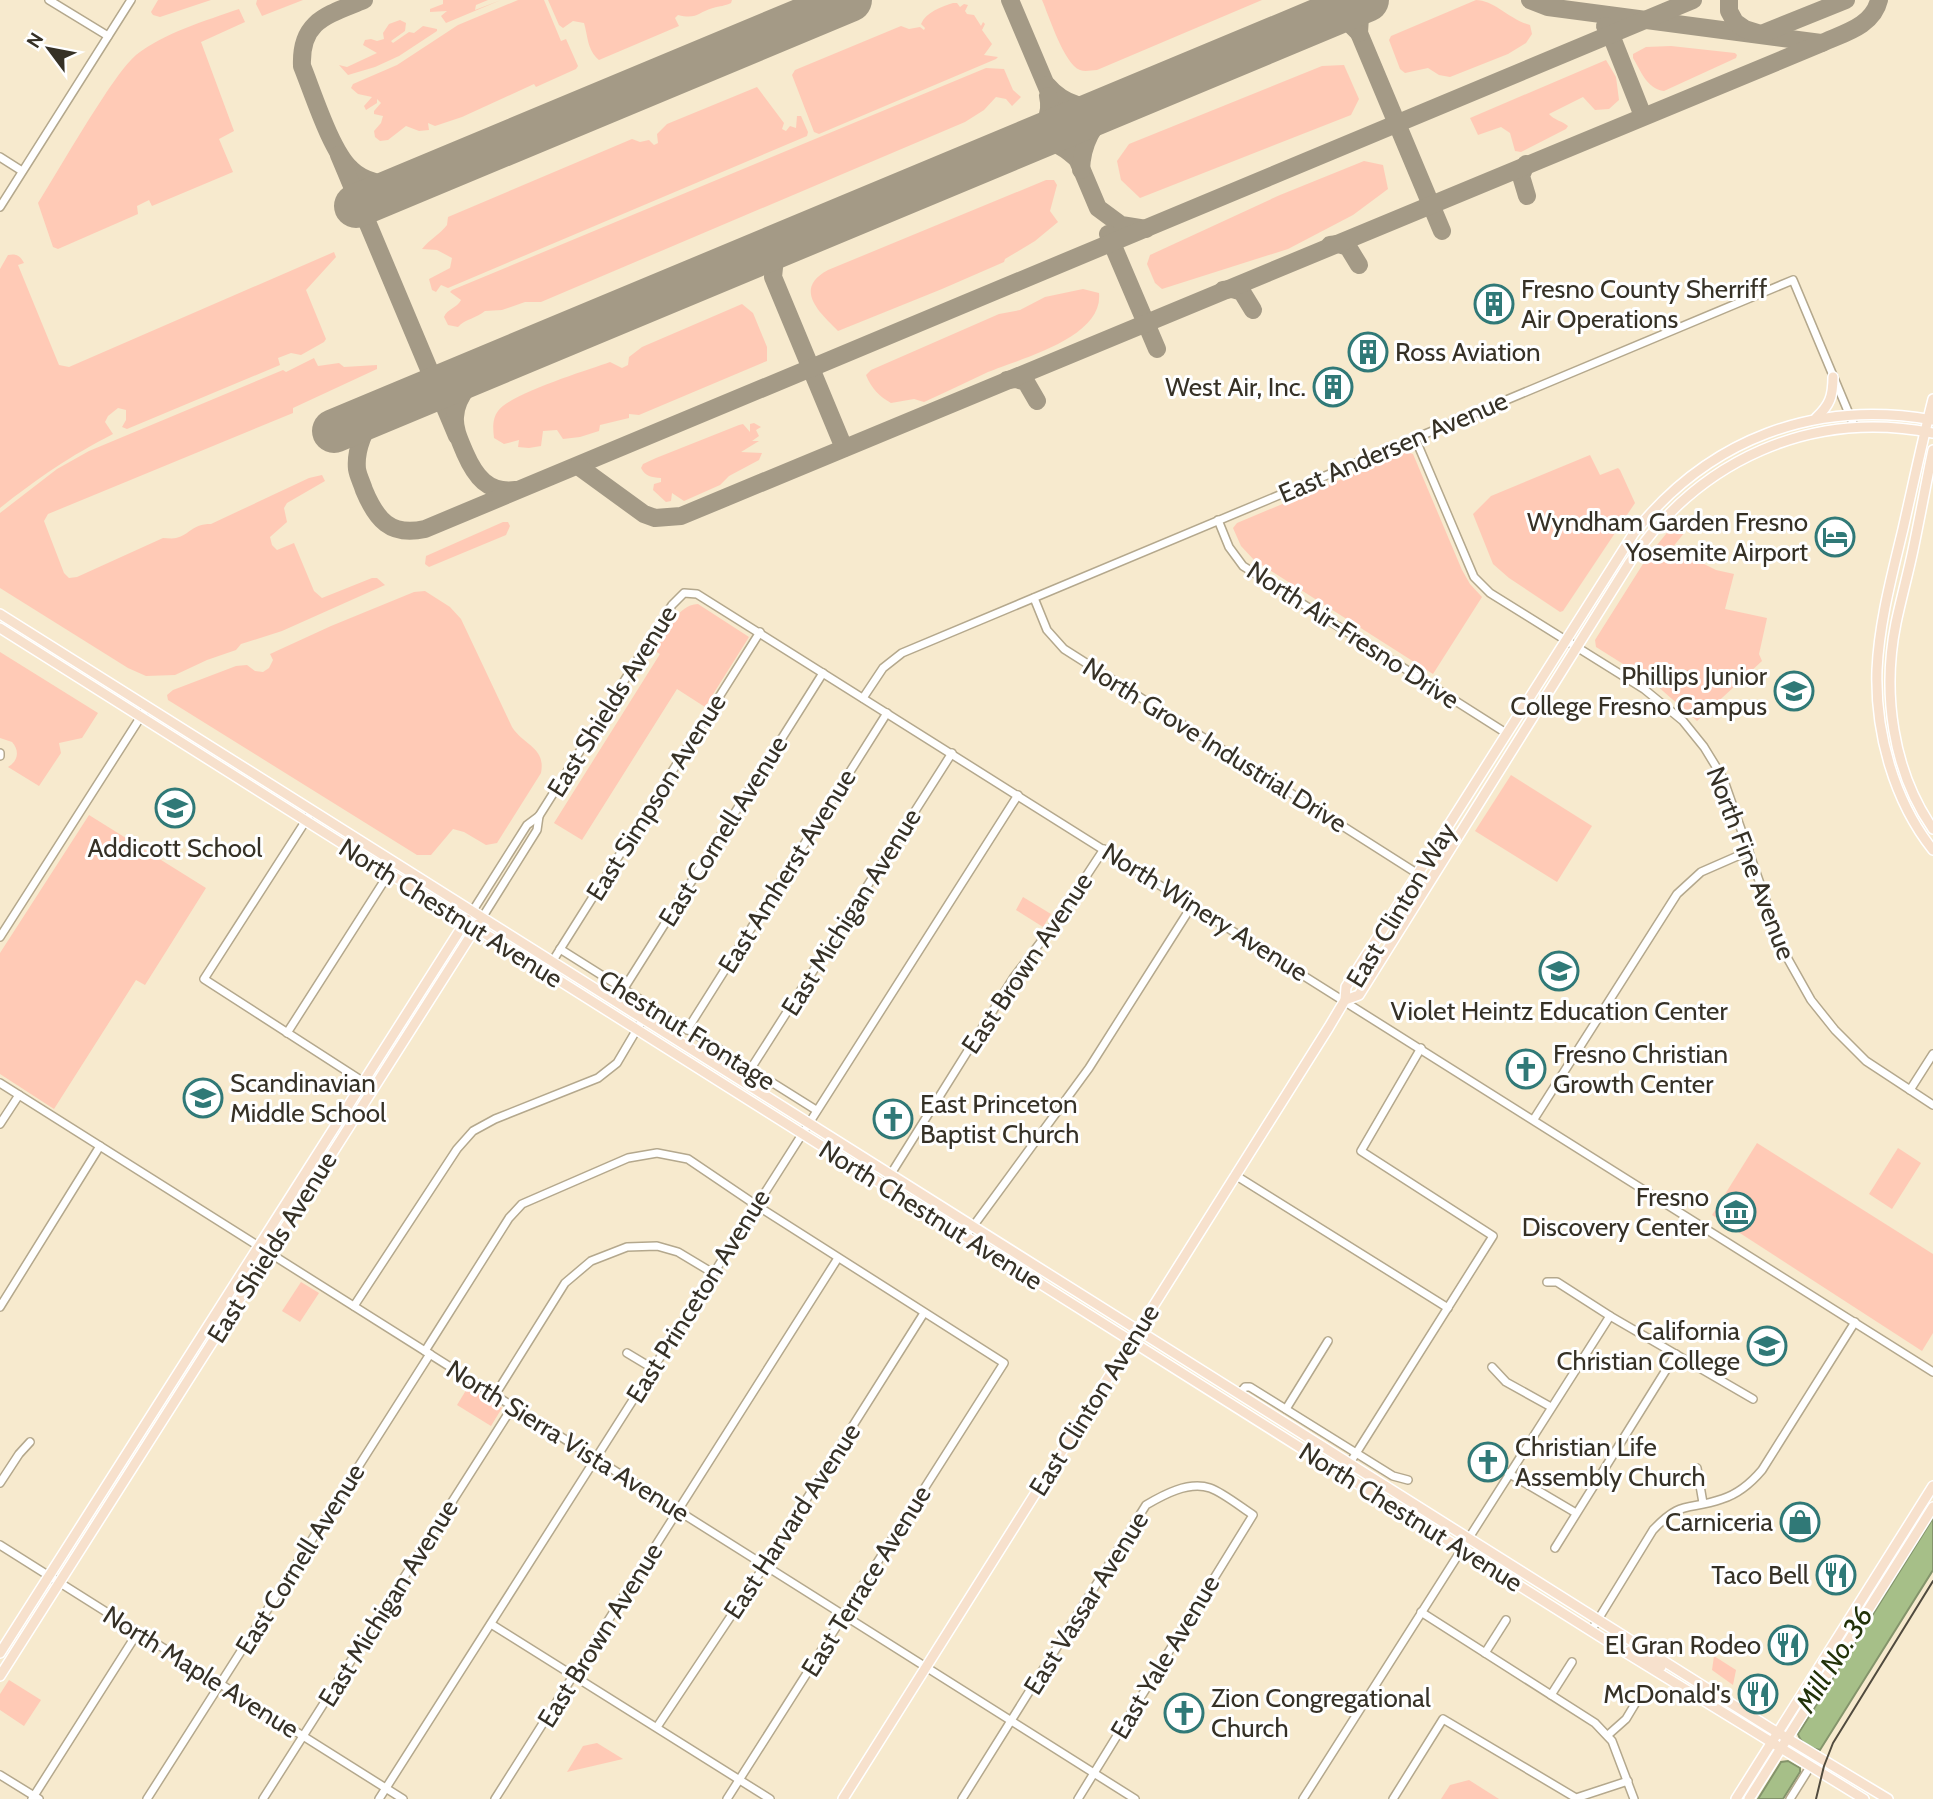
<svg xmlns="http://www.w3.org/2000/svg" width="1933" height="1799" font-family="Cabin,sans-serif">
  <rect width="100%" height="100%" fill="#f7eace"/>
  <!-- green -->
  <g fill="#ffcab6">
    <polygon points="158,0 211,0 160,17 153,15 151,12"/>
    <polygon points="257,0 303,0 262,16 256,4"/>
    <polygon points="443,0 488,0 476,5 475,10 501,0 446,23 441,16 447,11 430,12 430,9 443,4"/>
    <polygon points="518,0 544,0 561,41 566,39 578,66 576,69 536,87 534,84 462,117 435,126 428,123 429,130 419,131 406,126 388,140 380,141 375,137 374,131 381,123 383,116 374,114 374,111 381,103 377,99 377,103 366,110 364,106 372,97 358,94 351,88 353,84 397,65 458,25"/>
    <path d="M548 0H732L731 3C725 6 720 6 713 8 698 12 697 20 678 15L675 18 679 26 599 60C587 50 588 36 584 23L573 21 563 28 559 25Z"/>
    <path d="M1042 0H1262L1097 70C1092 70 1085 72 1080 70 1064 64 1049 16 1042 0Z"/>
    <path d="M1476 0C1494 0 1510 20 1530 25L1532 34 1526 43 1508 54 1450 77 1439 75 1428 68 1405 73 1400 69 1389 40 1391 36Z"/>
    <path d="M953 3H957L960 7 964 4 968 5 965 11 967 14 974 15 981 26 983 22 985 24 982 30 992 44 984 55 998 57 996 59 819 134 814 132 792 75 795 70 901 26 909 29 920 27 924 30 925 28 921 24C926 12 941 7 953 3Z"/>
    <path d="M239 9 245 22 201 42 234 131 219 139 233 172 152 206 149 200 137 206 138 214 58 249 53 247 38 203C60 167 82 129 106 93 115 80 124 66 136 55 162 34 207 20 239 9Z"/>
    <polygon points="400,20 406,23 405,31 391,41 393,43 409,32 414,33 423,26 437,29 437,31 399,56 375,67 348,75 339,65 347,67 377,53 363,45 365,40 371,39 377,41 384,39 383,33 389,24"/>
    <path d="M1671 46 1735 53 1737 55 1736 58 1664 91C1647 89 1641 71 1633 58V54L1646 47Z"/>
    <path d="M1606 60 1616 77 1619 100 1609 109 1595 110 1583 97 1549 114C1554 120 1562 121 1568 126L1566 129 1521 152 1515 151 1510 133 1501 127 1478 135 1470 118Z"/>
    <polygon points="1344,65 1359,99 1351,115 1140,198 1121,180 1117,161 1129,144 1322,66"/>
    <path d="M986 68 1004 69 1013 90 1021 97 1012 106 1006 99 996 97 984 110 965 122 541 302H525L502 310 485 311C477 318 465 319 458 327L448 325 444 317C447 309 457 308 461 300L450 292 452 290Z"/>
    <path d="M757 87 784 123 782 129 786 131 790 126 796 128 797 116H801L808 132 807 136 448 288 441 285 436 292 432 290 429 279 450 268 452 258 437 250 422 249C430 239 440 234 447 225L448 217 632 139 640 142 649 140 654 145 658 143 657 134 667 124Z"/>
    <polygon points="1364,161 1383,165 1388,189 1353,215 1288,249 1162,289 1155,283 1147,264 1150,255 1280,195"/>
    <path d="M1046 180H1054L1057 185 1050 211 1058 222 1035 241 1005 259 1004 262 942 289 838 331C819 312 793 289 828 270Z"/>
    <path d="M334 252 336 257 306 290 326 339 324 342 301 355 291 353 278 358 280 365 127 429 122 427 126 420V410L118 408 108 416 105 422 113 434C70 456 38 478 0 508V269L8 255C16 253 21 256 24 263L18 265 59 365 69 367Z"/>
    <path d="M1083 289 1099 293C1104 338 1019 359 988 372 967 382 946 392 924 402L914 399 891 403C880 397 871 388 866 375L871 370 999 314 1020 310 1045 297Z"/>
    <path d="M742 304 753 313 767 347V361L639 415 629 414V418L600 425 599 431 580 437 563 439 557 430 543 431 541 446 529 448 518 447 519 440 504 444 494 438C493 429 492 419 498 411 509 394 588 370 610 362L622 368 628 365 629 357 642 347Z"/>
    <path d="M314 358 318 366 339 363 344 367 377 365V369L293 408V413L48 514 44 521 64 573 69 578 77 577 163 538C167 538 172 539 176 538 190 535 191 524 211 524L309 478 322 475 325 481 287 503 284 508 287 522 270 537 272 545 277 550 294 543 314 591 322 598 372 578H377L385 585 282 631 241 644 236 650 207 660 175 675 146 676 128 668 0 588V513L57 469 89 451 283 370 286 372Z"/>
    <path d="M754 423 761 427 756 430 759 436 752 441H759L741 452 762 453 759 460 729 476 720 485 684 501 672 493 671 501 666 502 653 490 654 484 661 482V478C651 477 646 477 641 468L643 464 656 458 739 425 743 424 750 432V424Z"/>
    <polygon points="1406,452 1413,454 1462,570 1470,584 1482,597 1433,674 1254,560 1241,546 1233,528 1237,523"/>
    <polygon points="1590,455 1600,475 1618,468 1620,470 1635,503 1563,611 1560,612 1509,578 1493,564 1473,514 1491,496"/>
    <polygon points="503,522 508,522 510,526 506,535 429,567 425,564 426,556"/>
    <polygon points="1675,523 1685,532 1672,548 1716,570 1734,574 1725,609 1767,618 1759,654 1762,661 1697,721 1655,684 1596,647 1595,640 1648,556"/>
    <path d="M425 591 450 607 461 619 512 727C524 746 546 747 541 773L497 843 486 845 464 832 453 829 431 855H417L168 700 167 695 173 690 236 666 247 665 255 671 263 672 269 668 273 660 270 654 331 626 414 592Z"/>
    <path d="M698 604 749 637 705 707 677 689 582 840 554 823 660 654 655 651C666 634 676 605 698 604Z"/>
    <path d="M0 652 98 713 82 738 59 743 61 753 39 786 8 767C18 761 20 751 12 742L0 738Z"/>
    <polygon points="1511,775 1592,826 1557,882 1475,831"/>
    <polygon points="89,815 206,888 145,985 136,980 54,1109 0,1074 0,953"/>
    <polygon points="1023,897 1051,914 1043,927 1016,910"/>
    <polygon points="1757,1143 1933,1254 1933,1333 1922,1351 1712,1215"/>
    <polygon points="1898,1148 1921,1163 1892,1209 1869,1194"/>
    <polygon points="301,1282 319,1293 300,1322 282,1311"/>
    <polygon points="468,1387 502,1408 491,1426 457,1405"/>
    <polygon points="1714,1656 1736,1670 1733,1685 1712,1670"/>
    <polygon points="9,1680 41,1700 24,1726 0,1710 0,1694"/>
    <polygon points="597,1743 623,1759 567,1772 583,1746"/>
    <polygon points="1469,1780 1499,1799 1441,1799 1450,1785"/>
  </g>
  <!-- water -->
  <g fill="#a6bf88" stroke="#84946b" stroke-width="2">
    <path d="M1933 1518V1570L1820 1750C1810 1748 1801 1744 1798 1734Z"/>
    <polygon points="1788,1761 1800,1768 1800,1772 1783,1799 1758,1799 1781,1762"/>
  </g>
  <g fill="none" stroke-linecap="round" stroke-linejoin="round">
    <!-- taxiway -->
    <g stroke="#a49a86" stroke-width="18">
      <path d="M364 0C328 15 300 20 302 66 313 93 331 151 351 169 364 182 385 185 402 187"/>
      <polyline points="1010,0 1098,208 1121,225 1146,229"/>
      <polyline points="1372,0 1360,16 1359,33 1442,231"/>
      <polyline points="1530,0 1548,7 1821,43"/>
      <polyline points="1729,0 1729,11 1735,22 1745,29 1761,34 1846,0"/>
      <polyline points="1324,18 1347,21 1359,33"/>
      <polyline points="1605,26 1611,35 1643,116"/>
      <path d="M1047 85C1063 104 1088 112 1113 106"/>
      <path d="M1029 141C1042 128 1053 117 1048 96"/>
      <path d="M1029 141C1049 139 1061 144 1076 158"/>
      <polyline points="339,155 457,436"/>
      <polyline points="1526,164 1521,176 1527,196"/>
      <path d="M1081 170C1082 143 1093 124 1113 106"/>
      <polyline points="1108,234 1157,349"/>
      <polyline points="790,241 775,258 773,277 844,448"/>
      <polyline points="1330,245 1338,244 1348,247 1359,265"/>
      <polyline points="1223,290 1232,289 1242,292 1253,310"/>
      <path d="M491 365C475 378 456 394 455 417 454 429 460 441 465 453 475 476 488 494 516 490"/>
      <polyline points="1007,380 1016,379 1026,382 1037,401"/>
      <path d="M376 413C365 428 355 449 357 469 358 476 362 483 364 490 376 519 390 537 425 529L1693 0"/>
      <path d="M578 466 644 514 655 518 681 516 1822 43C1844 33 1873 26 1879 0"/>
    </g>
    <!-- runway -->
    <g stroke="#a49a86" stroke-width="44">
      <polyline points="356,206 850,0"/>
      <polyline points="334,431 1367,0"/>
    </g>
    <defs>
      <g id="minor">
        <polyline points="49,0 108,36"/>
        <polyline points="0,157 22,171"/>
        <polyline points="0,207 131,0"/>
        <polyline points="1415,438 1474,577 1490,593 1644,689 1683,721 1704,747 1723,778 1784,952 1811,1000 1835,1030 1866,1061 1933,1105"/>
        <polyline points="1218,520 1229,547 1243,566 1506,733"/>
        <polyline points="1034,598 1047,630 1064,649 1418,874"/>
        <polyline points="863,698 883,668 902,653 1793,280 1855,428"/>
        <polyline points="0,753 0,756"/>
        <polyline points="312,811 204,979 373,1088"/>
        <polyline points="472,912 527,825 539,816 672,605 684,593 697,594 1933,1372"/>
        <polyline points="482,918 537,830 539,816"/>
        <polyline points="0,937 147,707"/>
        <polyline points="560,949 816,1110"/>
        <polyline points="552,962 760,632"/>
        <polyline points="623,990 823,673"/>
        <polyline points="687,1030 887,713"/>
        <polyline points="287,1033 395,864"/>
        <polyline points="750,1070 952,753"/>
        <polyline points="0,1083 1135,1799"/>
        <polyline points="1910,1090 1933,1054"/>
        <polyline points="1534,1119 1677,894 1701,872 1749,851"/>
        <polyline points="0,1124 19,1095"/>
        <polyline points="1235,1175 1448,1308"/>
        <polyline points="884,1185 1014,977 1056,922 1104,849"/>
        <polyline points="966,1236 1089,1068 1193,904"/>
        <polyline points="1547,1282 1557,1282 1610,1316 1753,1399"/>
        <polyline points="354,1306 457,1149 473,1131 495,1119 598,1078 617,1063 643,1019"/>
        <polyline points="0,1307 100,1146"/>
        <polyline points="425,1351 509,1218 522,1204 628,1158 657,1153 688,1159 756,1205 1004,1363 727,1799"/>
        <polyline points="627,1353 652,1368"/>
        <polyline points="1492,1367 1506,1382 1551,1407"/>
        <polyline points="1239,1394 1245,1387 1250,1387 1393,1476 1408,1480"/>
        <polyline points="495,1395 565,1283 591,1261 627,1247 657,1246 678,1252 713,1273"/>
        <polyline points="1286,1409 1328,1341"/>
        <polyline points="1697,1468 1703,1503"/>
        <polyline points="1508,1473 1576,1513"/>
        <polyline points="1343,1474 1493,1236 1361,1151 1421,1048"/>
        <polyline points="0,1483 19,1454 30,1442"/>
        <polyline points="0,1545 403,1799"/>
        <polyline points="1555,1548 1676,1354"/>
        <polyline points="1421,1612 1595,1723 1612,1741 1634,1799"/>
        <polyline points="491,1624 770,1799"/>
        <path d="M1591 1631 1653 1530C1682 1499 1688 1511 1722 1499 1738 1494 1751 1483 1762 1470L1855 1322"/>
        <polyline points="1485,1653 1506,1620"/>
        <polyline points="1551,1695 1572,1662"/>
        <polyline points="657,1727 765,1565 924,1313"/>
        <polyline points="1608,1735 1626,1719 1635,1704"/>
        <polyline points="0,1775 39,1799"/>
        <polyline points="32,1799 138,1632"/>
        <polyline points="147,1799 430,1354"/>
        <polyline points="263,1799 513,1406"/>
        <polyline points="379,1799 1018,795"/>
        <polyline points="495,1799 838,1258"/>
        <path d="M962 1799 1146 1505C1163 1495 1188 1481 1210 1488 1222 1492 1241 1507 1253 1515L1078 1799"/>
        <polyline points="1303,1799 1610,1316"/>
        <polyline points="1393,1799 1443,1719 1576,1798 1628,1781"/>
        <polyline points="1790,1799 1810,1767"/>
      </g>
      <g id="major">
        <path d="M1933 399C1922 442 1913 485 1903 529 1892 575 1879 623 1877 670 1875 733 1894 801 1933 850"/>
        <path d="M1816 418C1830 405 1833 396 1833 377"/>
        <path d="M1933 450C1926 483 1920 517 1913 550 1908 574 1901 599 1896 623 1882 692 1892 770 1933 829"/>
        <polyline points="0,614 1770,1728 1888,1799"/>
        <polyline points="0,628 1615,1646 1864,1799"/>
        <path d="M1345 1000 1359 995 1630 562C1699 460 1810 409 1933 433"/>
        <polyline points="1630,1651 1640,1654 1661,1667"/>
        <polyline points="0,1653 467,919"/>
        <polyline points="0,1676 478,924"/>
        <path d="M843 1799 1329 1027 1345 1000 1346 987 1634 533C1709 439 1814 399 1933 420"/>
        <polyline points="1736,1799 1933,1486"/>
        <polyline points="1749,1799 1933,1507"/>
      </g>
    </defs>
    <!-- minor casing -->
    <use href="#minor" stroke="#b4a88d" stroke-width="10"/>
    <!-- major casing -->
    <use href="#major" stroke="#fff" stroke-width="12"/>
    <!-- minor -->
    <use href="#minor" stroke="#fff" stroke-width="7"/>
    <!-- major -->
    <use href="#major" stroke="#f7e1cd" stroke-width="9"/>
    <!-- rail -->
    <polyline stroke="#514b3e" stroke-width="2" points="1816,1799 1824,1766 1833,1743 1933,1581"/>
  </g>
  <!-- icons -->
  <defs>
    <symbol id="building-ring" viewBox="-11 -11 22 22"><circle r="9.5" fill="#fff" stroke="#307977" stroke-width="1.5"/><path d="M-4-6H4V6H1V3H-1V6H-4ZM-2.5-4.3h1.7v1.8h-1.7ZM.8-4.3h1.7v1.8H.8ZM-2.5-1h1.7V.8h-1.7ZM.8-1h1.7V.8H.8Z" fill="#307977"/></symbol>
    <symbol id="hotel-ring" viewBox="-11 -11 22 22"><circle r="9.5" fill="#fff" stroke="#307977" stroke-width="1.5"/><path d="M-6-4.5h1.5V1H6V5H4.5V3h-9V5H-6ZM-4 0a1.8 1.8 0 1 1 3.6 0ZM.5 0V-2.5h3Q6-2.5 6 0Z" fill="#307977"/></symbol>
    <symbol id="school-ring" viewBox="-11 -11 22 22"><circle r="9.5" fill="#fff" stroke="#307977" stroke-width="1.5"/><path d="M0-5L7-2L0 1L-7-2ZM-4 1L0 2.5L4 1V4Q0 6-4 4Z" fill="#307977"/></symbol>
    <symbol id="church-ring" viewBox="-11 -11 22 22"><circle r="9.5" fill="#fff" stroke="#307977" stroke-width="1.5"/><path d="M-1.2-6h2.4v3.5h3.3v2.4h-3.3V6h-2.4V-.1h-3.3v-2.4h3.3Z" fill="#307977"/></symbol>
    <symbol id="museum-ring" viewBox="-11 -11 22 22"><circle r="9.5" fill="#fff" stroke="#307977" stroke-width="1.5"/><path d="M0-6L6-3V-2H-6V-3ZM-5-1h2V3h-2ZM-1-1h2V3h-2ZM3-1h2V3H3ZM-6 4H6V6H-6Z" fill="#307977"/></symbol>
    <symbol id="shop-ring" viewBox="-11 -11 22 22"><circle r="9.5" fill="#fff" stroke="#307977" stroke-width="1.5"/><path d="M-5-2.5h2.3a2.7 3.5 0 0 1 5.4 0H5L5.5 6h-11ZM-1.5-2.5h3a1.5 2.3 0 0 0-3 0Z" fill="#307977"/></symbol>
    <symbol id="restaurant-ring" viewBox="-11 -11 22 22"><circle r="9.5" fill="#fff" stroke="#307977" stroke-width="1.5"/><path d="M-5-6h1v4h1v-4h1v4h1v-4h1v5L-1.5 .5V6h-2V.5L-5-1ZM5-6V6H3V1.5H1.5Q1.5-4 5-6Z" fill="#307977"/></symbol>
  </defs>
  <g fill-rule="evenodd">
    <use href="#building-ring" x="1472" y="282" width="44" height="44"/>
    <use href="#building-ring" x="1346" y="330" width="44" height="44"/>
    <use href="#building-ring" x="1311" y="365" width="44" height="44"/>
    <use href="#hotel-ring" x="1813" y="515" width="44" height="44"/>
    <use href="#school-ring" x="1772" y="669" width="44" height="44"/>
    <use href="#school-ring" x="153" y="786" width="44" height="44"/>
    <use href="#school-ring" x="1537" y="949" width="44" height="44"/>
    <use href="#church-ring" x="1504" y="1047" width="44" height="44"/>
    <use href="#school-ring" x="181" y="1076" width="44" height="44"/>
    <use href="#church-ring" x="871" y="1097" width="44" height="44"/>
    <use href="#museum-ring" x="1714" y="1190" width="44" height="44"/>
    <use href="#school-ring" x="1745" y="1324" width="44" height="44"/>
    <use href="#church-ring" x="1466" y="1440" width="44" height="44"/>
    <use href="#shop-ring" x="1778" y="1500" width="44" height="44"/>
    <use href="#restaurant-ring" x="1814" y="1553" width="44" height="44"/>
    <use href="#restaurant-ring" x="1766" y="1623" width="44" height="44"/>
    <use href="#restaurant-ring" x="1736" y="1672" width="44" height="44"/>
    <use href="#church-ring" x="1162" y="1691" width="44" height="44"/>
  </g>
  <g text-anchor="middle" dominant-baseline="central" stroke-width="6" stroke-linejoin="round" paint-order="stroke">
    <!-- poi labels -->
    <g font-size="26" fill="#363126" stroke="#fff" text-anchor="end">
      <text x="1521" y="289" text-anchor="start">Fresno County Sherriff<tspan x="1521" dy="30">Air Operations</tspan></text>
      <text x="1395" y="352" text-anchor="start">Ross Aviation</text>
      <text x="1306" y="387">West Air, Inc.</text>
      <text x="1808" y="522">Wyndham Garden Fresno<tspan x="1808" dy="30">Yosemite Airport</tspan></text>
      <text x="1767" y="676">Phillips Junior<tspan x="1767" dy="30">College Fresno Campus</tspan></text>
      <text x="175" y="848" text-anchor="middle">Addicott School</text>
      <text x="1559" y="1011" text-anchor="middle">Violet Heintz Education Center</text>
      <text x="1553" y="1054" text-anchor="start">Fresno Christian<tspan x="1553" dy="30">Growth Center</tspan></text>
      <text x="230" y="1083" text-anchor="start">Scandinavian<tspan x="230" dy="30">Middle School</tspan></text>
      <text x="920" y="1104" text-anchor="start">East Princeton<tspan x="920" dy="30">Baptist Church</tspan></text>
      <text x="1709" y="1197">Fresno<tspan x="1709" dy="30">Discovery Center</tspan></text>
      <text x="1740" y="1331">California<tspan x="1740" dy="30">Christian College</tspan></text>
      <text x="1515" y="1447" text-anchor="start">Christian Life<tspan x="1515" dy="30">Assembly Church</tspan></text>
      <text x="1773" y="1522">Carniceria</text>
      <text x="1809" y="1575">Taco Bell</text>
      <text x="1761" y="1645">El Gran Rodeo</text>
      <text x="1731" y="1694">McDonald's</text>
      <text x="1211" y="1698" text-anchor="start">Zion Congregational<tspan x="1211" dy="30">Church</tspan></text>
    </g>
    <!-- street labels -->
    <g font-size="26" fill="#363126" stroke="#fff">
      <text transform="translate(1393 447) rotate(-23)">East Andersen Avenue</text>
      <text transform="translate(1353 635) rotate(33)">North Air-Fresno Drive</text>
      <text transform="translate(612 701) rotate(-58)">East Shields Avenue</text>
      <text transform="translate(1215 745) rotate(32)">North Grove Industrial Drive</text>
      <text transform="translate(656 797) rotate(-58)">East Simpson Avenue</text>
      <text transform="translate(723 831) rotate(-58)">East Cornell Avenue</text>
      <text transform="translate(1751 863) rotate(69)">North Fine Avenue</text>
      <text transform="translate(787 871) rotate(-58)">East Amherst Avenue</text>
      <text transform="translate(1401 905) rotate(-59)">East Clinton Way</text>
      <text transform="translate(851 912) rotate(-58)">East Michigan Avenue</text>
      <text transform="translate(1205 912) rotate(32)">North Winery Avenue</text>
      <text transform="translate(451 913) rotate(32)">North Chestnut Avenue</text>
      <text transform="translate(1027 963) rotate(-56)">East Brown Avenue</text>
      <text transform="translate(687 1030) rotate(32)">Chestnut Frontage</text>
      <text transform="translate(931 1215) rotate(32)">North Chestnut Avenue</text>
      <text transform="translate(272 1247) rotate(-58)">East Shields Avenue</text>
      <text transform="translate(698 1296) rotate(-58)">East Princeton Avenue</text>
      <text transform="translate(1094 1400) rotate(-58)">East Clinton Avenue</text>
      <text transform="translate(568 1441) rotate(32)">North Sierra Vista Avenue</text>
      <text transform="translate(1411 1517) rotate(32)">North Chestnut Avenue</text>
      <text transform="translate(792 1521) rotate(-57)">East Harvard Avenue</text>
      <text transform="translate(300 1559) rotate(-58)">East Cornell Avenue</text>
      <text transform="translate(866 1581) rotate(-58)">East Terrace Avenue</text>
      <text transform="translate(388 1603) rotate(-58)">East Michigan Avenue</text>
      <text transform="translate(1086 1603) rotate(-58)">East Vassar Avenue</text>
      <text transform="translate(600 1635) rotate(-58)">East Brown Avenue</text>
      <text transform="translate(1165 1657) rotate(-59)">East Yale Avenue</text>
      <text transform="translate(201 1672) rotate(32)">North Maple Avenue</text>
    </g>
    <!-- water labels -->
    <g font-size="28" font-style="italic" fill="#223209" stroke="#fff">
      <text transform="translate(1834 1659) rotate(-58)">Mill No. 36</text>
    </g>
  </g>
  <!-- north arrow -->
  <g transform="translate(49 49) rotate(302)" stroke="#ffffff" stroke-width="5" paint-order="stroke">
  <path d="M0-5L12 26L0 18L-12 26Z" fill="#363126"/>
  <text y="-10" font-size="19" font-weight="bold" text-anchor="middle" fill="#363126">N</text>
  </g>
</svg>
